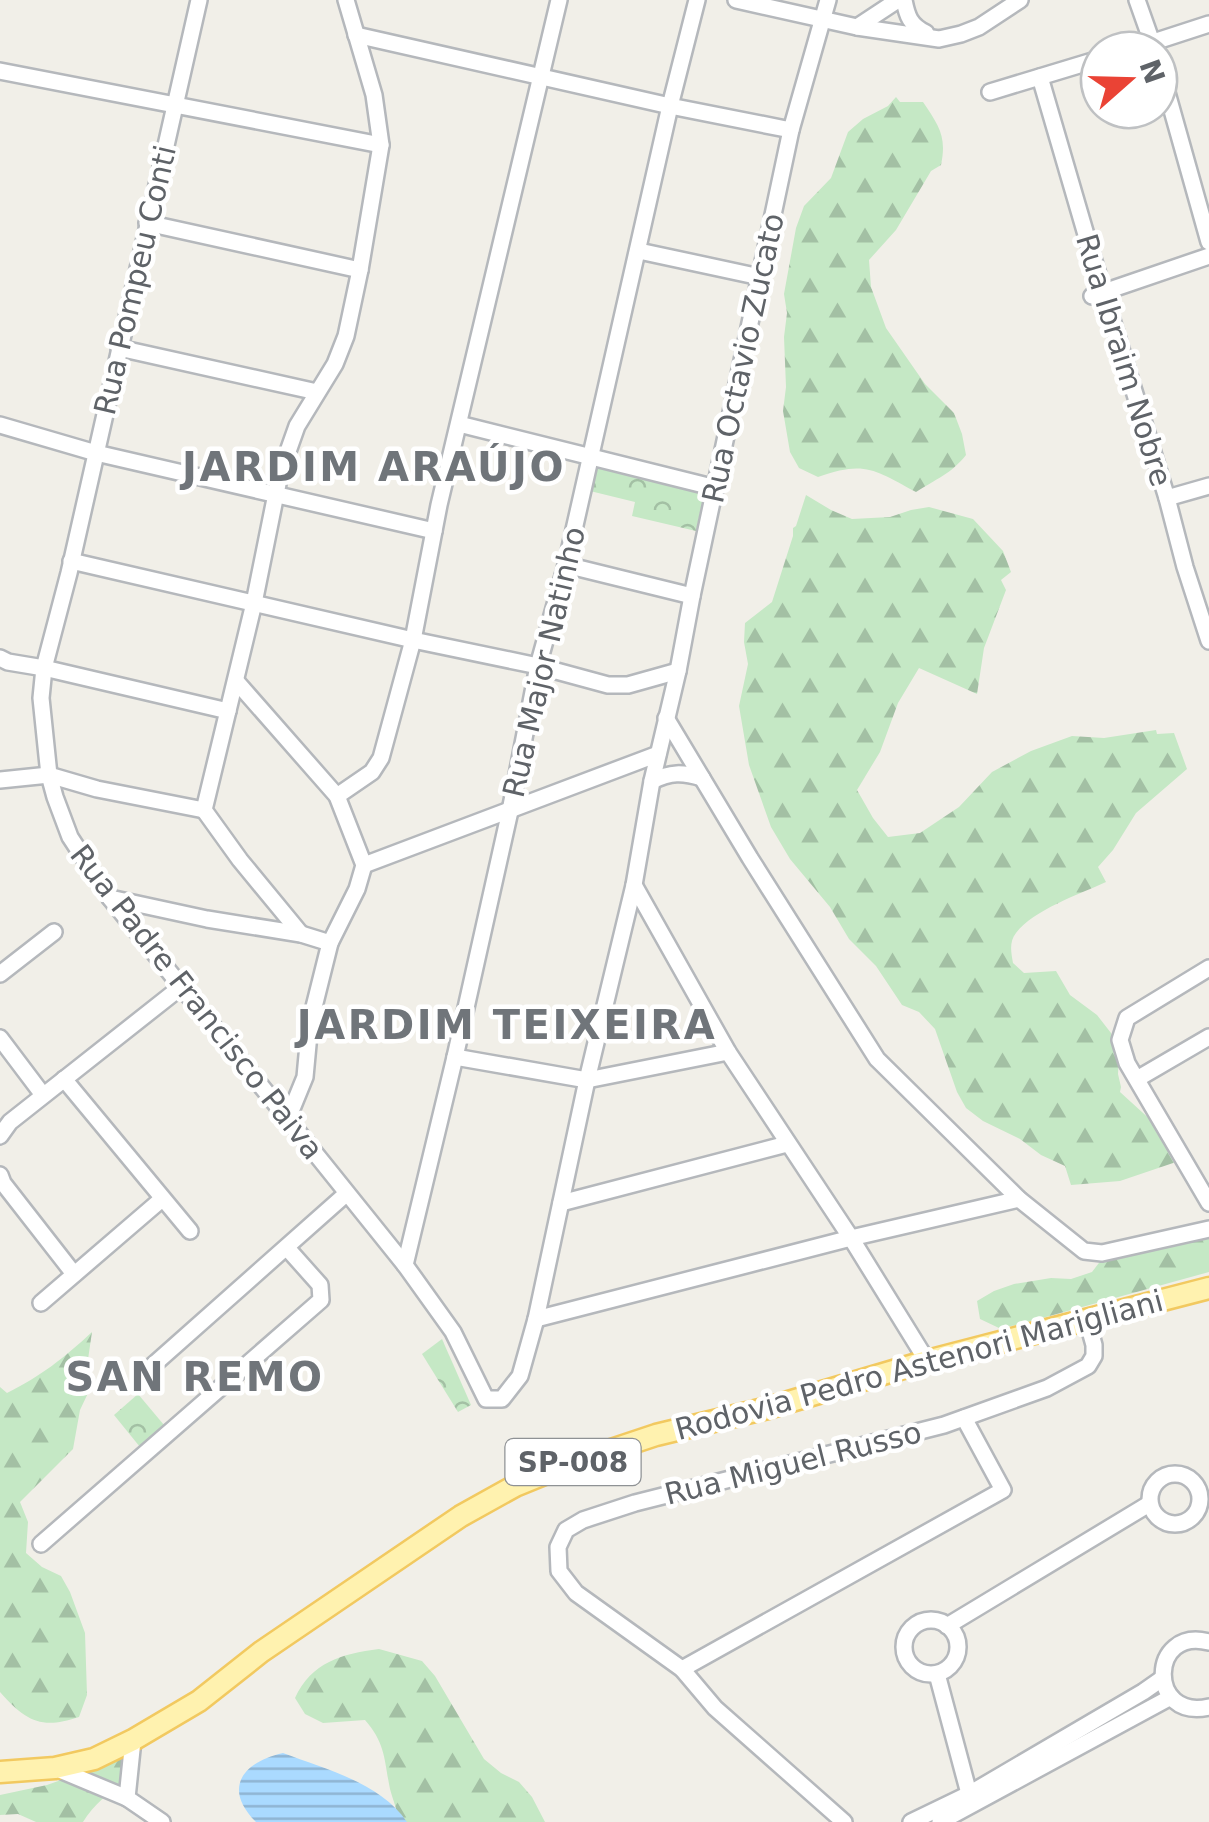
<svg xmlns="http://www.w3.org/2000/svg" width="1209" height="1822" font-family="'DejaVu Sans',sans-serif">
  <defs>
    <pattern id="forest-firs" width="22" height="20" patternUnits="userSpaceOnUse" patternTransform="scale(2.5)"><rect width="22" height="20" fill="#c5e8c5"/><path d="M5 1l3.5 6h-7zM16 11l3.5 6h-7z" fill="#a3c0a4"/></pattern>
    <pattern id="park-crowns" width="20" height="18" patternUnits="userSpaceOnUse" patternTransform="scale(2.5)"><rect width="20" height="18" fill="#c5e8c5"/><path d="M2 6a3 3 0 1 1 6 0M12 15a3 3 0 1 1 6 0" fill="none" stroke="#a3c0a4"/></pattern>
    <pattern id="water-rules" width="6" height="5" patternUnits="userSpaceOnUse" patternTransform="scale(2.5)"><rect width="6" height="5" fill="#aadaff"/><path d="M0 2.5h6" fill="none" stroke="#8eb4d2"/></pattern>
  </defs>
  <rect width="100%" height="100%" fill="#f1efe8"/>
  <!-- forest -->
  <g fill="url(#forest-firs)">
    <path d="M896 97 900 102H923C939 126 947 136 941 165L931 171 896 230 869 260 871 287 886 328 925 384 954 413 962 434 966 455C951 474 936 479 916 492 875 470 865 460 818 477L799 468 790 452 783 411 786 387 784 337 787 313 784 294 796 228 804 206 831 178 848 132 863 119 888 106Z"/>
    <path d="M806 495 831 510 852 519 890 517 911 510 929 507 973 519 1003 551 1011 572 1001 580 1006 590 984 648 977 694 919 668 898 703 880 752 857 790 873 818 888 837 920 833 959 807 992 772 1031 751 1072 736 1104 738 1156 730 1157 734 1174 733 1187 769 1136 813 1113 850 1098 867 1106 882C1080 894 1033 910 1016 933 1009 942 1011 952 1013 963L1024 973 1056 971 1070 995 1097 1015 1111 1033 1119 1054 1118 1074 1121 1087 1120 1092 1154 1123 1179 1161 1120 1181 1071 1185 1065 1166 1041 1155 1020 1139 983 1121 966 1108 957 1092 935 1029 919 1012 902 1005 876 966 849 939 830 907 790 859 771 827 749 765 739 706 748 664 744 642 745 623 772 602 793 536V528L796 526Z"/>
    <polygon points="1209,1229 1209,1272 1017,1325 999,1328 980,1319 977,1301 994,1291 1014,1284 1051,1278 1071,1279 1092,1272 1105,1255"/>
    <path d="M92 1332 86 1373 89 1391 80 1410 73 1449 20 1502 28 1522 26 1553 42 1567 61 1576 70 1592 85 1633 87 1695 79 1717C41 1730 26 1721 0 1692V1387L7 1393C41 1376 64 1358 92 1332Z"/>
    <path d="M379 1649 422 1661 435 1676 484 1759 501 1773 519 1782 532 1797 545 1822H398C398 1810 393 1801 390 1789 384 1760 386 1744 365 1720L323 1723 305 1714 295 1698C312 1662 341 1654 379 1649Z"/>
    <path d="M120 1759 134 1766C119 1788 96 1800 83 1822H36L18 1814 0 1815V1795L47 1785Z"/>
  </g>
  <!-- park -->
  <g fill="url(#park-crowns)">
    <polygon points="596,464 705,489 696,531 632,516 635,502 590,491"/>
    <polygon points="442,1339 471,1405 458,1412 422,1354"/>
    <polygon points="138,1394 164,1425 140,1447 114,1415"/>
  </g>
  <!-- water -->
  <path fill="url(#water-rules)" d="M283 1753C325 1769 381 1783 407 1822H256C222 1788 243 1762 283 1753Z"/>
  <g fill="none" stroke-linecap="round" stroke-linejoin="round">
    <defs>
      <g id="minor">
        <polyline points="199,0 69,573 44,668 41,698 49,775 55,797 70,837 110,898 405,1265 453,1332 486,1399 502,1399 520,1376 536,1319 587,1080 634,885 652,781 678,671 692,596 791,130 828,0"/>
        <polyline points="736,0 857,27 939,39 961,34 979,27 1020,0"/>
        <path d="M904 0C907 16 910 25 926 33"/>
        <polyline points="1137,0 1154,48"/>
        <polyline points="857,27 898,0"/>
        <polyline points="356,35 670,106 791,130"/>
        <polyline points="1129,50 1209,24"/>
        <polyline points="1159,64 1209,242"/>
        <polyline points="0,71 381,145"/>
        <polyline points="1040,77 1089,245 1167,498 1185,567 1209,641"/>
        <polyline points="990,92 1099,59"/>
        <polyline points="147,223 360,270"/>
        <polyline points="639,251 760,277"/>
        <polyline points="1092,296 1209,256"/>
        <polyline points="119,348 317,392"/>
        <polyline points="459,424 716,488"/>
        <polyline points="0,425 96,453 434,531"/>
        <polyline points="1167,498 1209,486"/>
        <polyline points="71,561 413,640 538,666 608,685 628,685 678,671"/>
        <polyline points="566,565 692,596"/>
        <polyline points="0,658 8,662 44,668 228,711"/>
        <polyline points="236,681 337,796 364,865 357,889 330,943 310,1023 305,1077 287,1121"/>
        <polyline points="666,718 750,858 877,1059 1019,1199 1084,1251 1102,1253 1209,1229"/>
        <polyline points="0,780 49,775 97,789 204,810"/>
        <path d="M652 781C671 772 682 772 702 778"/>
        <polyline points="337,796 372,772 381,758 413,640 439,505 559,0"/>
        <polyline points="364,865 658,754"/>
        <polyline points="634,885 728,1052 851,1238 927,1361"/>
        <polyline points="110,898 207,919 301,934 330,943"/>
        <polyline points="301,934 240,860 204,810 254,603 280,474 297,426 335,364 346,336 360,270 381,145 374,95 346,0"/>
        <polyline points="1209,968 1127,1018 1120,1040 1127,1063 1209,1203"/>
        <polyline points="0,974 54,932"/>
        <polyline points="0,1038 43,1095"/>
        <polyline points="455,1057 587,1080 728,1052"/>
        <polyline points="64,1079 190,1231"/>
        <polyline points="1137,1079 1209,1037"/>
        <polyline points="0,1136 10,1122 181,987"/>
        <polyline points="0,1175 3,1183 74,1274"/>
        <polyline points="561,1203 787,1144"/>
        <polyline points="405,1265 455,1057 510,811 538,666 566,565 670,106 697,0"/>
        <polyline points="41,1303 162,1199"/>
        <polyline points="536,1319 851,1238 1019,1199"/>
        <polyline points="142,1375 346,1194"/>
        <circle cx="1175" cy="1499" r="25"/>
        <polyline points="41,1544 321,1300 320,1285 287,1248"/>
        <circle cx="931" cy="1647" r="27"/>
        <polyline points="947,1626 1149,1504"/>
        <path d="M1209 1642C1149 1626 1147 1721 1209 1707"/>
        <polyline points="682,1669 1003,1490 964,1418"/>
        <polyline points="937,1674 971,1801"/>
        <polyline points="133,1740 127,1798 162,1822"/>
        <polyline points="55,1768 127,1798"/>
        <polyline points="844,1822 715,1708 682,1669 576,1593 559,1571 558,1547 566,1530 583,1520 635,1503 944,1425 1047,1388 1088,1366 1094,1356 1094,1345 1087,1320"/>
        <polyline points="911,1822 969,1794 1143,1692 1163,1678"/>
        <polyline points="940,1822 1171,1697"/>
      </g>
      <polyline id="major" points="0,1772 55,1768 94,1759 133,1740 199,1701 261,1652 461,1516 515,1486 569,1464 656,1435 768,1408 927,1361 1209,1288"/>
    </defs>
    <!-- minor casing -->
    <use href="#minor" stroke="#b5b8bc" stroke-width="20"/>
    <!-- major casing -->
    <use href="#major" stroke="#f2c960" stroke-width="25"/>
    <!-- minor -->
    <use href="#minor" stroke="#fff" stroke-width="15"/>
    <!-- major -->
    <use href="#major" stroke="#fff2af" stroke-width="20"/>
  </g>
  <g text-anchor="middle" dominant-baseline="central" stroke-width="9" stroke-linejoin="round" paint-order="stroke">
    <!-- shield labels -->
    <rect fill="#fff" stroke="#8f9295" stroke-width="2.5" x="505.5" y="1439" width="135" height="46" rx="8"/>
    <g font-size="28" font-weight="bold" fill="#5f6368">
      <text x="573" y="1462">SP-008</text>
    </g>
    <!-- street labels -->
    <g font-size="30" fill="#5f6368" stroke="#fff">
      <text transform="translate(135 280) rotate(-77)">Rua Pompeu Conti</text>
      <text transform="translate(743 358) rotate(-78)">Rua Octavio Zucato</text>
      <text transform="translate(1124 360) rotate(73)">Rua Ibraim Nobre</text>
      <text transform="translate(544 662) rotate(-77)">Rua Major Natinho</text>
      <text transform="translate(197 1002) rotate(52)">Rua Padre Francisco Paiva</text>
      <text transform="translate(919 1365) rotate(-15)">Rodovia Pedro Astenori Marigliani</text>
      <text transform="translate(793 1463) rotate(-14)">Rua Miguel Russo</text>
    </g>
    <!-- district labels -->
    <g font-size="40" font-weight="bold" letter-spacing="2.5" fill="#70757a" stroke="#fff">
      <text x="374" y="467">JARDIM ARAÚJO</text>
      <text x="507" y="1025">JARDIM TEIXEIRA</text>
      <text x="195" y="1377">SAN REMO</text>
    </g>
  </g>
  <!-- north arrow -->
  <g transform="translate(1129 80) rotate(70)"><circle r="48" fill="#ffffff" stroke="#bfc1c3" stroke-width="2.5"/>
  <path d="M0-8L18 38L0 25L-18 38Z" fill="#ea4335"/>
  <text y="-15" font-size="28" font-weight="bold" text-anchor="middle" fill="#5f6368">N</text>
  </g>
</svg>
